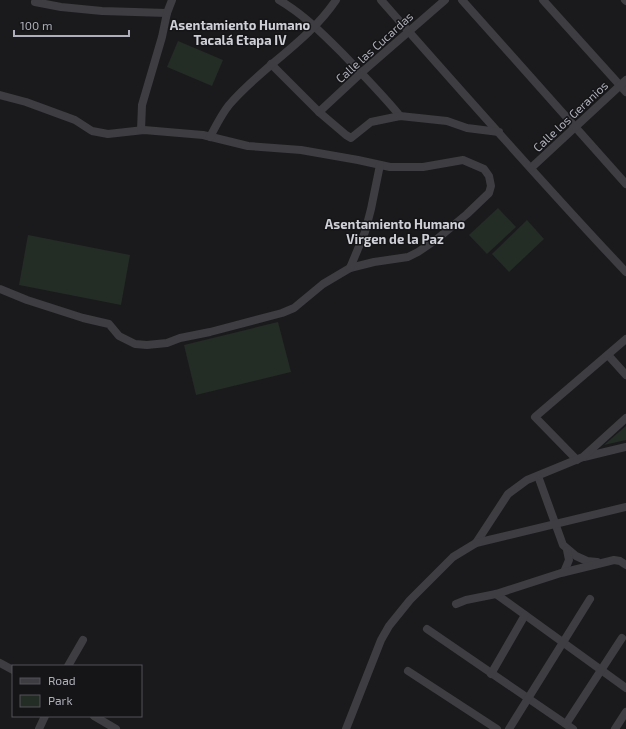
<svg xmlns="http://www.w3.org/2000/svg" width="626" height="729" font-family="'Exo 2',sans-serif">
  <rect width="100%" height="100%" fill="#1a1a1c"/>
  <!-- green -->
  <g fill="#242c26">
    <polygon points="178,41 223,60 212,86 167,67"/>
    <polygon points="498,208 516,227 487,254 469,235"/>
    <polygon points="527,220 544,239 509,272 492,254"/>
    <polygon points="28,235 130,255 121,305 19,285"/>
    <polygon points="278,322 291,372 196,395 184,345"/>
    <polygon points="626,426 626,440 604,445"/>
  </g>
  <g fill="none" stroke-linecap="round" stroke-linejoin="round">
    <!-- street -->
    <g stroke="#3d3d42" stroke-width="8">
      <path d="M279 0C303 14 322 33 342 53 362 74 382 94 400 116"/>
      <path d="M381 0C461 91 542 183 626 272"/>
      <polyline points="462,0 626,184"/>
      <polyline points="543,0 626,92"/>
      <polyline points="625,0 626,1"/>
      <polyline points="35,2 61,7 102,11 167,13"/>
      <polyline points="271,64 319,112 346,135 351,138 371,122 400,116 447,121 467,128 499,132"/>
      <polyline points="0,95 26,102 75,120 92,131 108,134 144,130 203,135 248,146 301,150 358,160 390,167 423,167 463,160 484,169 489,176 491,186 489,193 467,214 437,239 418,252 408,257 374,262 350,268 323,284 294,308 282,313 210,332 180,338 167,343 147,345 135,344 119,336 109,324 83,318 27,300 0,289"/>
      <polyline points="319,112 361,73 445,0"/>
      <polyline points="141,130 142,105 162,37 167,13 172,0"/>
      <path d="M210 137C216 126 221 115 229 105 261 67 308 42 336 0"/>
      <polyline points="531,168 626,80"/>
      <polyline points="350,268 365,232 371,209 380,165"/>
      <polyline points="608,355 626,375"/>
      <polyline points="584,457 626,447"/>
      <polyline points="577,460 535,417 626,339"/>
      <polyline points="538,476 563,545 576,556 587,561 597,562"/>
      <polyline points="476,543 508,494 527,480 583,457 626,418"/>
      <polyline points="564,572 569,560 567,550"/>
      <polyline points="496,594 626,688"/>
      <polyline points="456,604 466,600 496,594 561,573 606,562 614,560 620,561 626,565"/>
      <polyline points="427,629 573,729"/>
      <polyline points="0,663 13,670"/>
      <polyline points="68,666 83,640"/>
      <polyline points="408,671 497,729"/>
      <polyline points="491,674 525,615"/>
      <polyline points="94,716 116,729"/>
      <polyline points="566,724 622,638"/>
      <polyline points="39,729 45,716"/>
      <polyline points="346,729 381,640 389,626 410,600 453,557 476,543 626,507"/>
      <polyline points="509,729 590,599"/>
      <polyline points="615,729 626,712"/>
    </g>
  </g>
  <g text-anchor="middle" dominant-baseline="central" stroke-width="3" stroke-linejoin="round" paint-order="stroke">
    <!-- street labels -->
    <g font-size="12" fill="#adafba" stroke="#151517">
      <text transform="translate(374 47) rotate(-42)">Calle las Cucardas</text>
      <text transform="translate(570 116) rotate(-43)">Calle los Geranios</text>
    </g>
    <!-- neighbourhood labels -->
    <g font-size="13" font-weight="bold" fill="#cecfd7" stroke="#151517">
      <text x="240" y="25">Asentamiento Humano<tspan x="240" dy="15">Tacalá Etapa IV</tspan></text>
      <text x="395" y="224">Asentamiento Humano<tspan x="395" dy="15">Virgen de la Paz</tspan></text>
    </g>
  </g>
  <!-- legend -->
  <rect x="12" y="665" width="130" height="52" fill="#151517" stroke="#525358"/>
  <rect x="20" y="678" width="20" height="6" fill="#3d3d42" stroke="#525358"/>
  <text x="48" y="685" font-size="12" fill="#adafba">Road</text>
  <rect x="20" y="695" width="20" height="12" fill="#242c26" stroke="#525358"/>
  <text x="48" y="705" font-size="12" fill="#adafba">Park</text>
  <!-- scale -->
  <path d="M14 30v6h115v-6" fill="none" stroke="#adafba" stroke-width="2"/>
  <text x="20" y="30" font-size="12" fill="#adafba" stroke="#151517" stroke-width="3" paint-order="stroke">100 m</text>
</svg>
